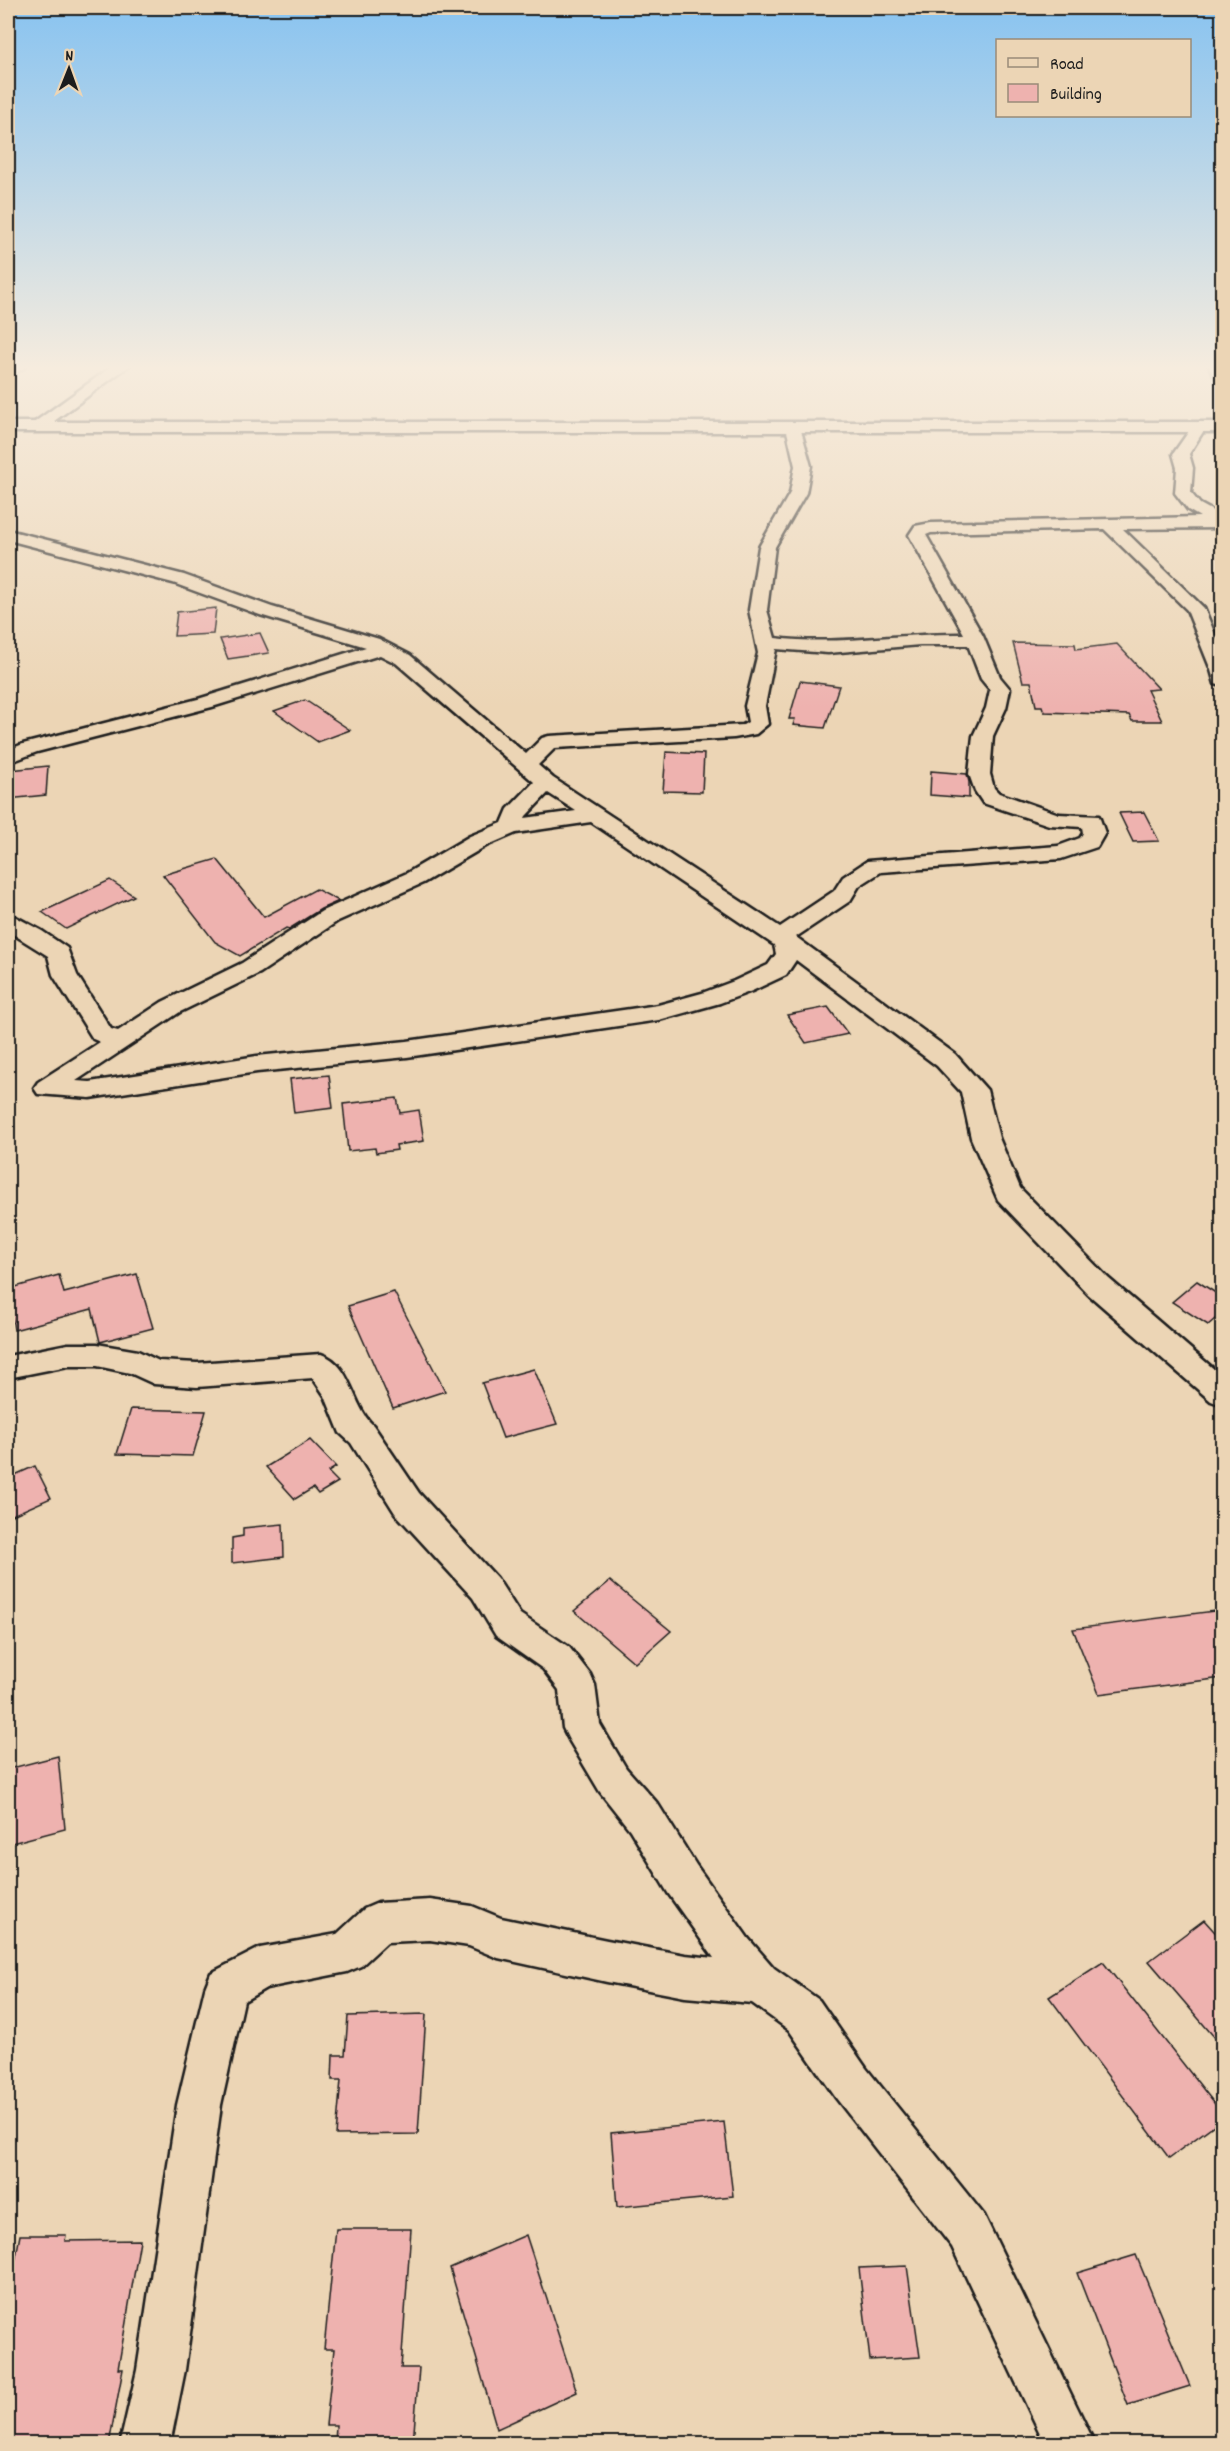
<svg xmlns="http://www.w3.org/2000/svg" width="1230" height="2451" font-family="Dekko,sans-serif">
  <rect width="100%" height="100%" fill="#ecd5b5"/>
  <filter id="ink" filterUnits="userSpaceOnUse"><feTurbulence type="fractalNoise" baseFrequency=".0167" numOctaves="2"/><feDisplacementMap in="SourceGraphic" scale="12" xChannelSelector="R" yChannelSelector="G"/><feConvolveMatrix kernelMatrix="1 2 1 2 8 2 1 2 1" color-interpolation-filters="sRGB"/></filter>
  <g filter="url(#ink)">
    <!-- building -->
    <g fill="#eeb2af" stroke="#1c1c1c" stroke-width="1.5">
      <polygon points="216,608 213,634 174,636 177,612"/>
      <polygon points="260,633 269,653 228,659 220,639"/>
      <polygon points="1013,643 1075,644 1076,649 1117,644 1159,689 1147,690 1162,721 1132,721 1129,715 1044,712 1042,706 1036,706 1031,682 1023,682"/>
      <polygon points="800,681 839,686 825,728 793,725 795,719 789,719"/>
      <polygon points="305,700 350,730 318,742 274,711"/>
      <polygon points="666,752 704,754 702,792 663,791"/>
      <polygon points="48,766 46,795 8,799 10,770"/>
      <polygon points="931,771 967,774 969,782 969,798 930,795"/>
      <polygon points="1144,812 1159,841 1133,842 1119,813"/>
      <polygon points="217,859 264,917 316,889 339,901 321,909 289,929 286,928 240,956 215,942 163,875"/>
      <polygon points="110,880 134,896 66,929 42,912"/>
      <polygon points="828,1007 848,1034 806,1043 787,1015"/>
      <polygon points="329,1075 333,1108 294,1113 290,1079"/>
      <polygon points="397,1098 400,1113 419,1110 424,1141 396,1145 397,1150 376,1153 375,1148 348,1151 343,1104"/>
      <polygon points="137,1274 153,1328 100,1342 92,1309 14,1330 8,1289 59,1275 64,1293"/>
      <polygon points="1197,1281 1222,1297 1222,1313 1208,1325 1172,1302"/>
      <polygon points="394,1292 445,1391 393,1408 348,1306"/>
      <polygon points="534,1369 557,1424 503,1438 482,1383"/>
      <polygon points="131,1409 206,1411 193,1456 117,1454"/>
      <polygon points="310,1440 336,1467 328,1472 338,1482 318,1494 313,1488 295,1499 266,1467"/>
      <polygon points="35,1466 51,1498 8,1517 8,1478"/>
      <polygon points="283,1524 284,1557 232,1563 232,1538 243,1536 243,1528"/>
      <polygon points="610,1581 671,1631 635,1663 574,1611"/>
      <polygon points="1222,1610 1222,1678 1099,1694 1073,1629"/>
      <polygon points="58,1756 65,1829 8,1844 8,1769"/>
      <polygon points="1204,1920 1222,1940 1222,2046 1149,1961"/>
      <polygon points="1103,1962 1222,2113 1222,2119 1169,2158 1049,1997"/>
      <polygon points="426,2014 418,2134 336,2135 341,2080 332,2080 333,2055 345,2055 348,2016"/>
      <polygon points="724,2122 733,2196 617,2207 611,2133"/>
      <polygon points="336,2229 411,2229 401,2368 419,2368 413,2444 335,2444 336,2425 326,2425 334,2349 324,2349"/>
      <polygon points="20,2235 66,2235 65,2241 140,2240 118,2369 123,2369 109,2444 8,2444 8,2299"/>
      <polygon points="526,2235 577,2392 497,2429 450,2268"/>
      <polygon points="1136,2255 1190,2386 1128,2405 1077,2273"/>
      <polygon points="907,2266 920,2357 870,2360 859,2268"/>
    </g>
    <g fill="none" stroke-linecap="round" stroke-linejoin="round">
      <defs>
        <g id="minor">
          <polygon points="11,365 24,365 25,367 8,377 8,367"/>
          <polygon points="114,365 130,365 42,430 32,430 30,427 32,424"/>
          <polygon points="1208,365 1222,365 1222,381 1217,380"/>
          <path d="M793 423 800 427 811 466 806 493 775 547 767 610 775 638C837 646 900 633 964 634L909 535 915 526 931 523 1200 517 1188 510 1175 493 1177 468 1173 454 1194 424 1199 423 1206 427 1189 454 1193 468 1191 493 1200 504 1222 516V528L1123 529 1204 608 1222 651V686L1215 684 1211 670 1187 610 1104 529 931 533 926 535 983 636 1000 677 1010 689 1006 708 993 736 990 774 994 788 999 793 1059 814 1099 816 1105 833 1097 847 1061 859 881 872 859 886 850 901 796 937 955 1054 987 1090 999 1138 1020 1188 1108 1278 1222 1376V1405L1211 1401 1088 1294 998 1200 971 1138 961 1092 937 1066 796 960 786 975 752 991 720 1003 659 1020 407 1057 257 1072 90 1098 38 1094 34 1088 38 1082 100 1042 93 1039 53 975 48 956 8 931V915L16 917 42 931 67 948 77 975 111 1029 118 1031 162 1002 242 963 322 911 407 873 470 836 502 823 508 809 534 782 396 663 380 655 212 707 37 752 8 763V750L23 744 198 699 366 647 260 615 173 583 8 540V530L184 575 272 607 379 639 410 655 526 754 542 738 549 736 743 725 748 722 745 706 758 653 749 610 759 547 790 493 795 466 786 427ZM920 645H968L981 679 990 690 986 708 973 736 969 774 975 791 983 803 1049 825 1082 827 1083 833 1080 838 1058 846 867 861 843 877 834 891 780 927 553 778 538 765 555 748 734 738 756 734 768 724 765 706 776 649 828 653ZM548 793 576 811 525 818 526 816ZM591 822 774 945 776 954 768 965 734 981 702 993 658 1005 407 1041 257 1056 90 1082 76 1081 180 1012 260 973 338 921 423 883 486 846 516 833Z"/>
          <path d="M68 1344H97L138 1351 159 1361 197 1363 321 1354C352 1364 352 1406 373 1425L419 1493 497 1578 520 1614 569 1647 590 1674 595 1685 600 1724 626 1768 658 1804 696 1865 748 1938 774 1968 819 2000 866 2068 984 2215 1095 2444H1045L952 2247 836 2098 789 2030 752 2003 685 1997 607 1982 498 1958 469 1946 430 1940 387 1942 361 1966 347 1972 266 1988 244 2001 221 2105 185 2370 170 2444H120L137 2370 177 2105 205 1988 211 1973 260 1948 337 1934 364 1909 378 1903 430 1900 472 1906 501 1918 607 1940 685 1955 714 1958 668 1893 630 1830 600 1792 569 1740 563 1728 559 1690 543 1669 496 1636 473 1598 395 1513 351 1443 340 1433 325 1396 313 1378 197 1387 154 1384 130 1373 97 1366H68L8 1378V1356Z"/>
        </g>
        <rect id="highway" x="8" y="422" width="1214" height="10"/>
      </defs>
      <!-- minor casing -->
      <use href="#minor" stroke="#1c1c1c" stroke-width="5"/>
      <!-- highway casing -->
      <use href="#highway" stroke="#1c1c1c" stroke-width="5"/>
      <!-- minor -->
      <use href="#minor" fill="#ecd5b5" fill-rule="evenodd"/>
      <!-- highway -->
      <use href="#highway" fill="#ecd5b5" fill-rule="evenodd"/>
    </g>
  </g>
  <!-- sky -->
  <linearGradient id="sky" x2="0" y2="1"><stop stop-color="#88c3f0"/><stop offset="0.52" stop-color="#f6ecde"/><stop offset="1" stop-color="#f6ecde" stop-opacity="0"/></linearGradient>
  <rect width="1230" height="708" fill="url(#sky)"/>
  <!-- margin -->
  <rect width="1230" height="2451" fill="none" stroke="#ecd5b5" stroke-width="30"/>
  <rect x="15" y="15" width="1200" height="2421" fill="none" stroke="#1c1c1c" stroke-width="2" filter="url(#ink)"/>
  <!-- legend -->
  <rect x="996" y="39" width="195" height="78" fill="#ecd5b5" stroke="#998b78" stroke-width="1.5"/>
  <rect x="1008" y="58" width="30" height="9" fill="#ecd5b5" stroke="#998b78" stroke-width="1.5"/>
  <text x="1050" y="69" font-size="18" fill="#1c1c1c">Road</text>
  <rect x="1008" y="84" width="30" height="18" fill="#eeb2af" stroke="#998b78" stroke-width="1.5"/>
  <text x="1050" y="99" font-size="18" fill="#1c1c1c">Building</text>
  <!-- north arrow -->
  <g transform="translate(69 69) rotate(1)" stroke="#ecd5b5" stroke-width="4.5" paint-order="stroke">
  <path d="M0-4.5L10 22L0 15L-10 22Z" fill="#1c1c1c"/>
  <text y="-9" font-size="16" font-weight="bold" text-anchor="middle" fill="#1c1c1c">N</text>
  </g>
</svg>
